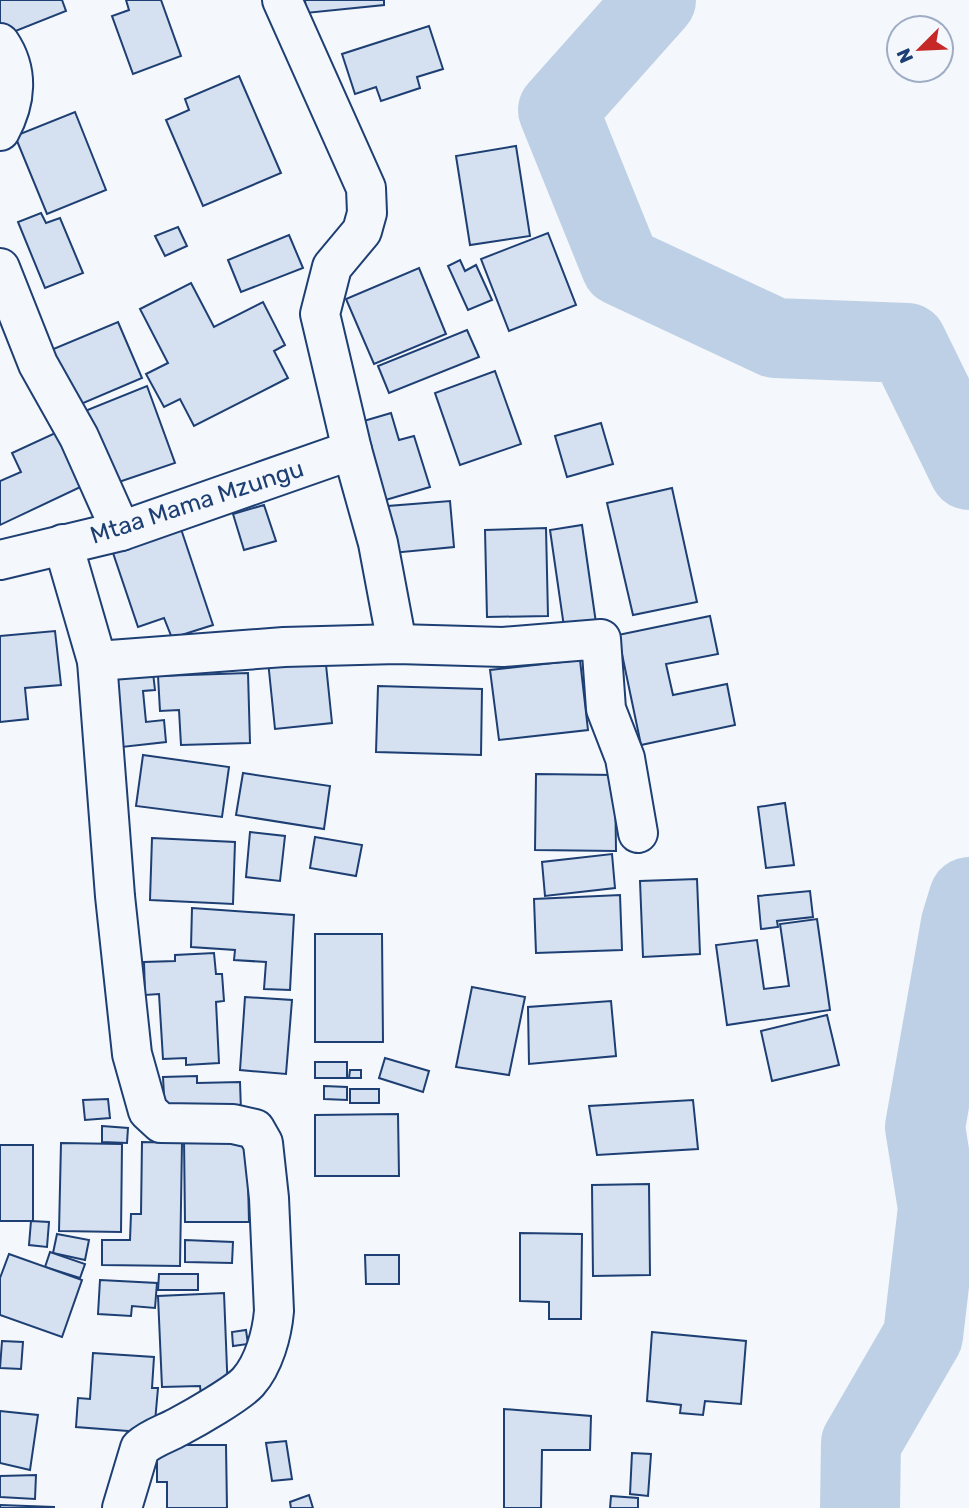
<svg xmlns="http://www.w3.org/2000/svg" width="969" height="1508" font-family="Rubik,sans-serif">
  <rect width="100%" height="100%" fill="#f4f7fb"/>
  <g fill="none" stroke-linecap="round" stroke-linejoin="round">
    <!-- river -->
    <g stroke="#bed0e5" stroke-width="80">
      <polyline points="656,0 558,110 621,266 775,338 907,343 969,470"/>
      <polyline points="860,1508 861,1443 923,1336 938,1208 925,1127 961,923 969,897"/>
    </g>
  </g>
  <!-- building -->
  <g fill="#d5e0f0" stroke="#1d3f73" stroke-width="2">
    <polygon points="0,0 62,0 66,11 3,36 0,27"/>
    <polygon points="126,0 161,0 181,56 133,74 112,16 129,10"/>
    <polygon points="305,0 384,0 384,5 306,13"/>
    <polygon points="429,26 443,69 417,77 420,88 381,101 376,87 355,94 342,54"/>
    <polygon points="239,76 281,173 203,206 166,120 189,110 185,99"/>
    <polygon points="75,112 106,190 47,214 15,136"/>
    <polygon points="516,146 530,236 470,245 456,156"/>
    <polygon points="41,213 46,223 60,218 83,273 45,288 18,222"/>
    <polygon points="178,227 187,246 165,256 155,236"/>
    <polygon points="548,233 576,305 509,331 481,259"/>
    <polygon points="289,235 303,268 241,292 228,260"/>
    <polygon points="460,260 465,271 476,265 492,300 468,310 448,266"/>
    <polygon points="419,268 446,334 374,364 346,299"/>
    <polygon points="191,283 214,327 263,302 285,345 274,351 288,378 194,426 180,399 164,407 146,374 168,363 140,309"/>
    <polygon points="118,322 142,378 74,407 51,350"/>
    <polygon points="467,330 479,357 389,393 378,366"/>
    <polygon points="495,371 521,444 460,465 435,393"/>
    <polygon points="147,386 175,463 113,484 80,413"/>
    <polygon points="391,413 399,440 414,436 430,487 382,501 357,423"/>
    <polygon points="601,423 613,464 567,477 555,436"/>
    <polygon points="66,428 91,482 0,525 0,481 21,472 12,453"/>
    <polygon points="672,488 697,602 633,615 607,503"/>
    <polygon points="450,501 454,547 392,553 388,506"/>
    <polygon points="264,505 276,541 244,550 233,514"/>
    <polygon points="178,520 213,625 172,638 164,618 138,627 110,544"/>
    <polygon points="582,525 596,623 564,627 550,530"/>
    <polygon points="546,528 548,616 487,617 485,530"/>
    <polygon points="710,616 718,654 666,664 673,695 727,684 735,725 641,745 618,635"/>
    <polygon points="55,631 61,685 25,688 28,719 0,722 0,636"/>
    <polygon points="325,655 332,723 275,729 268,661"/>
    <polygon points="580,660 588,730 499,740 490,670"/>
    <polygon points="152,664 155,690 143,691 146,722 164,720 166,742 122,747 114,668"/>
    <polygon points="248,673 250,743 181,745 179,710 160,711 158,676"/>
    <polygon points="378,686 482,689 481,755 376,752"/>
    <polygon points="143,755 229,767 222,817 136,806"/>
    <polygon points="243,773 330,786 324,829 236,815"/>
    <polygon points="536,774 615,775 616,851 535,850"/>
    <polygon points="785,803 794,865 766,868 758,807"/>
    <polygon points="250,832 285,836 280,881 246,877"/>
    <polygon points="315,837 362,845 356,876 310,868"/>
    <polygon points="152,838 235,842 233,904 150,900"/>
    <polygon points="612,854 615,888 545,896 542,862"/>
    <polygon points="697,879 700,954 643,957 640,881"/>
    <polygon points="810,891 813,917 777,921 778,927 761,929 758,896"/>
    <polygon points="620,895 622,950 536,953 534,899"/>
    <polygon points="192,908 294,915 290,990 264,989 266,962 234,960 235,950 191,947"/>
    <polygon points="817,919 830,1010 727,1025 716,945 757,940 764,989 789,986 780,924"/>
    <polygon points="315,934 382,934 383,1042 315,1042"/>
    <polygon points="214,953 216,974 222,974 224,1001 216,1002 219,1063 186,1065 186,1058 163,1059 159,994 145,995 144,962 175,961 175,955"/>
    <polygon points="472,987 525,997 509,1075 456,1067"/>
    <polygon points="245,997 292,1000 286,1074 240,1070"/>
    <polygon points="611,1001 616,1056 529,1064 528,1007"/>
    <polygon points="827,1015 839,1065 772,1081 761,1031"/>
    <polygon points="385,1058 429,1071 423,1092 379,1078"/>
    <rect x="315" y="1062" width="32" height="16"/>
    <polygon points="350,1070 361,1070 361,1078 349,1078"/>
    <polygon points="197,1076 197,1083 240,1082 241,1111 165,1114 163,1077"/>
    <polygon points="324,1086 347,1087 347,1100 324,1099"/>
    <rect x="350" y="1089" width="29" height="14"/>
    <polygon points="108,1099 110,1118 85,1120 83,1100"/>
    <polygon points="693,1100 698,1149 597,1155 589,1106"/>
    <polygon points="398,1114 399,1176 315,1176 315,1115"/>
    <polygon points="102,1126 128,1128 127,1143 102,1142"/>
    <polygon points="247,1138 249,1222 185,1222 184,1139"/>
    <polygon points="142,1142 182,1143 180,1266 102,1265 102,1240 130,1240 131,1214 141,1214"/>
    <polygon points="61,1143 122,1144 121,1232 59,1231"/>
    <rect x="0" y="1145" width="33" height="76"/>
    <polygon points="649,1184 650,1275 593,1276 592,1185"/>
    <polygon points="31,1221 49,1222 47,1247 29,1245"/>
    <polygon points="520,1233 582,1234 581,1319 549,1319 549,1302 520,1301"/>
    <polygon points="57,1234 89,1240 85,1260 53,1253"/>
    <polygon points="185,1240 233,1242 232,1263 185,1262"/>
    <polygon points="50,1252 85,1264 80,1278 45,1267"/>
    <polygon points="9,1254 82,1280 62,1337 0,1315 0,1278"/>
    <polygon points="365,1255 399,1255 399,1284 366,1284"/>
    <polygon points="159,1274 198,1274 198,1290 158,1290"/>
    <polygon points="100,1280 157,1283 155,1308 132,1306 131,1316 98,1314"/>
    <polygon points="224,1293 228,1394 201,1395 200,1386 162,1387 158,1296"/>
    <polygon points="246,1330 248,1344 233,1346 232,1332"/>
    <polygon points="652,1332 746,1341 741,1404 705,1401 703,1415 680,1413 681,1405 647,1401"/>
    <polygon points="2,1341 23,1342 21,1369 0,1368"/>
    <polygon points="93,1353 154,1357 152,1388 158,1388 154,1433 76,1427 78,1398 90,1399"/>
    <polygon points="504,1409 591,1416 590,1450 542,1450 541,1508 504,1508"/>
    <polygon points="0,1411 38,1415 30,1470 0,1463"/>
    <polygon points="286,1441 292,1479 272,1481 266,1443"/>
    <polygon points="157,1445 226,1445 227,1508 167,1508 167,1482 157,1482"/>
    <polygon points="632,1453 651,1454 648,1496 630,1494"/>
    <polygon points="36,1475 35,1499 0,1497 0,1476"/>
    <polygon points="309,1495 313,1508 291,1508 290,1502"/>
    <polygon points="611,1496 638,1498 638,1508 610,1508"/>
    <polygon points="0,1505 54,1507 54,1508 0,1508"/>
  </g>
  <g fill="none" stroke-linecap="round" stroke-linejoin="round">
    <defs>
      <g id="minor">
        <polyline points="282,0 366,188 367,213 362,231 332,267 320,314 352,450 378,543 397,644"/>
        <path d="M0 43C19 71 16 102 0 131"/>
        <polyline points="0,268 38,364 79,437 121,531"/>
        <path d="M63 544 97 661 115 896 132 1054 148 1111 161 1123 233 1124 255 1129 263 1143 269 1198 274 1311C272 1334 264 1364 248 1382 237 1394 195 1418 178 1427 165 1434 151 1438 140 1448L122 1508"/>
        <polyline points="0,560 121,531 352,450"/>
        <polyline points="97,661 284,647 397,644 503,647 601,639 606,709 625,758 638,833"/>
      </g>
    </defs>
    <!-- minor casing -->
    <use href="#minor" stroke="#1d3f73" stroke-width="42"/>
    <!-- minor -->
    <use href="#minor" stroke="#f4f7fb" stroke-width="38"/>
  </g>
  <g text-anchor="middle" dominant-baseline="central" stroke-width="5" stroke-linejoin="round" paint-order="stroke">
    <!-- street labels -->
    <g font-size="24" fill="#1d3f73" stroke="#f4f7fb">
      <text transform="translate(197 502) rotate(-18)">Mtaa Mama Mzungu</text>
    </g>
  </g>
  <!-- north arrow -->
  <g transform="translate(920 49) rotate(246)"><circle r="33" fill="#f4f7fb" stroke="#9eadc5" stroke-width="2"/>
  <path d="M0-5L12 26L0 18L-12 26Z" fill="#c62828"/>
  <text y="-10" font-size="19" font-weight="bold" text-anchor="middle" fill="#1d3f73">N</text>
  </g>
</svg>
